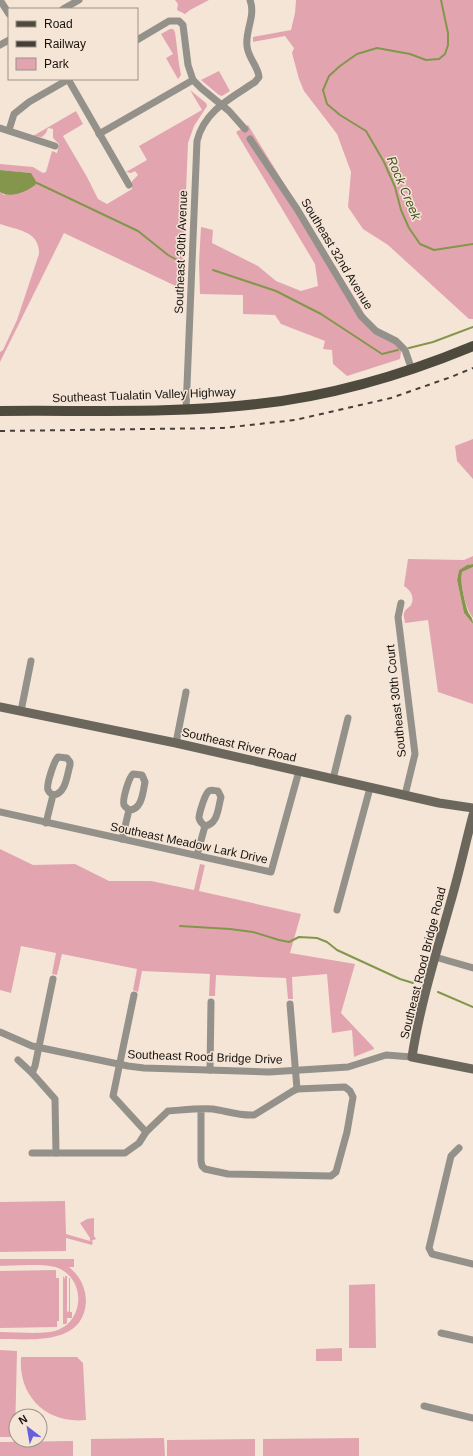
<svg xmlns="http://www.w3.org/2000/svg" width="473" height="1456" font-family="Helvetica,sans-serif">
  <rect width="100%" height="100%" fill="#f4e5d7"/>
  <!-- green -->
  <g fill="#e2a5b0">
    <polygon points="175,0 209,0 190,10 185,14 177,10 178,4"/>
    <polygon points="296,0 473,0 473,319 469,319 388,245 363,229 348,207 351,172 337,134 304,91 299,79 292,53 294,48 285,36 253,42 253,37 291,30 295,13"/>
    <polygon points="170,29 173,29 175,32 179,64 181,75 178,79 166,58 173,54 161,34"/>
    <polygon points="219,71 230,91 222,96 219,95 201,80"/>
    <path d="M190 90 206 103 207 106 194 126 188 143 182 289 64 233 0 362V352L3 350 17 320 39 254C40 231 17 230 0 224V192L4 195 31 173 0 170V164L33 167 43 173 46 172 52 151 57 153 59 144 53 138V129L48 128 46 133 42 137 33 136 76 111 83 124 63 136 87 177 98 199 107 204 132 189V181L138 175 135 171 131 173 126 172 147 160 139 146 202 110Z"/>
    <polygon points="248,125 372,326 402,345 400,359 347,376 333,364 332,350 323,349 325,341 281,324 275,315 243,314 243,295 200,294 199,262 201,227 213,230 212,243 258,266 276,281 301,291 318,286 315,264 236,132"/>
    <polygon points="473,439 473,479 457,461 455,446"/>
    <path d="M473 556V564L467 565 459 570 457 580 464 613 473 624V704L438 692 428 620 405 623C405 620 403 616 404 613 405 609 409 608 411 605 415 598 411 590 404 586L408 559 464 560Z"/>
    <path d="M473 567V618C465 608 460 585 462 572Z"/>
    <polygon points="0,849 33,865 75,864 109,881 151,881 194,890 200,864 205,865 199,891 301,914 290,953 355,964 341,1013 374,1048 374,1049 354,1057 352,1030 332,1033 327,974 292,977 293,999 288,999 286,978 216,975 215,996 209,996 210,974 142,971 138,992 133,990 137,969 62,954 57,975 52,974 56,953 21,946 11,993 0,990"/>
    <polygon points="65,1201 66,1234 90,1241 90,1238 80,1223 87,1219 94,1218 94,1236 96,1239 91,1241 93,1242 92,1245 66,1238 66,1251 0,1252 0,1202"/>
    <path d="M0 1259H74V1267H69C80 1276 86 1288 86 1302 83 1346 30 1339 0 1339V1332C16 1332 44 1335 58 1330 85 1319 85 1279 58 1268 44 1263 15 1266 0 1266Z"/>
    <polygon points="56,1270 56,1278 59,1278 59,1321 57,1321 57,1327 0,1328 0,1271"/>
    <polygon points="63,1276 65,1279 65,1276 67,1276 67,1312 69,1311 69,1278 70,1278 70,1312 72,1312 72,1318 67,1318 67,1323 66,1324 63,1324"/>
    <polygon points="375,1284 376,1348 349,1348 349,1285"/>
    <polygon points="342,1348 342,1361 316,1361 316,1349"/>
    <polygon points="0,1350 17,1351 15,1437 0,1437"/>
    <path d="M21 1357H77L83 1363 86 1420C47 1424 18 1397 21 1357Z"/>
    <polygon points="164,1438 165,1456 91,1456 91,1439"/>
    <polygon points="359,1438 359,1456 263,1456 263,1439"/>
    <polygon points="255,1439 255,1456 167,1456 167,1440"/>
    <polygon points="73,1441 73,1456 0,1456 0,1442"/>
  </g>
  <!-- water -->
  <g fill="#83964b">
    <path d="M0 170 31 173 37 183C30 191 10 199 0 192Z"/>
    <path d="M473 564V567L462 572C460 583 464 598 467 609 469 616 473 616 473 624L464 613 457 580 459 570 467 565Z"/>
  </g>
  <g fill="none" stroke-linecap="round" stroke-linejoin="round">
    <!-- stream -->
    <g stroke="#83964b" stroke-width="2">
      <polyline points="441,0 448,33 448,45 445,54 439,59 426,60 410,54 377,48 357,54 340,66 329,76 323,90 327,104 340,115 366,131 384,162 395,187 401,210 409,228 420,244 434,250 473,244"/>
      <polyline points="35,183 37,183 138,231 168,255 177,260"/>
      <polyline points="213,270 276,291 321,314 382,354 398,350"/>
      <polyline points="409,348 433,342 473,327"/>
      <polyline points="180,926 230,929 253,932 279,940 289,942 299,937 317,938 327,942 337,950 400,979 413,983"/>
      <polyline points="438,992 473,1007"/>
    </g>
    <!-- street -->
    <g stroke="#939189" stroke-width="7">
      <polyline points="0,0 9,14"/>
      <polyline points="63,9 79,0"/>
      <polyline points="137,40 169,21 179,21 183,25 188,65 193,80 201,88 229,111 245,129"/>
      <polyline points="0,45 9,40"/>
      <polyline points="68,79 129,185"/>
      <polyline points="0,128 55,146"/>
      <polyline points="9,130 14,114 29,102 69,79"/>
      <polyline points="99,134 193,80"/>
      <polyline points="250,139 297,209 361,316 376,331 396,341 405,350 412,370"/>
      <path d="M186 410 197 141C204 111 231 98 255 82L259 77C258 66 248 58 247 46 245 30 256 16 250 0"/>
      <polyline points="401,603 398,617 415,754 405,795"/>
      <polyline points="21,711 31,661"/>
      <polyline points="176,743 186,692"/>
      <polyline points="333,779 348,718"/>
      <polyline points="0,812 271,872 299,771"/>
      <path d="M46 823 53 795C66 794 67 775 70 765V762L67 758 58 757C54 761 46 785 48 790 49 793 50 793 53 795"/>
      <path d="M122 839 129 810C142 810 143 792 145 782L142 775 133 774C129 777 122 800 124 805 125 807 127 808 129 810"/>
      <path d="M197 855 205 826C218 824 218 808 221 797L218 791C215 791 212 789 209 791 205 793 199 814 199 818 200 822 202 824 205 826"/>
      <polyline points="337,910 370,788"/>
      <polyline points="435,957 473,968"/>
      <path d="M53 979 35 1066 32 1073 55 1099 56 1153H125L139 1143 146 1132 168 1111C183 1110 198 1108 213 1109 226 1111 240 1116 254 1115L293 1091 297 1089 345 1087 350 1091 353 1097 347 1132 336 1172 331 1176 228 1174 205 1169 202 1166 201 1161V1109"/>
      <polyline points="134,995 113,1096 146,1132"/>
      <polyline points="290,1004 297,1089"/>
      <polyline points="0,1032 32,1046 128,1066 144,1068 269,1072 348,1067 386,1055 412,1057"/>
      <polyline points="18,1060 32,1073"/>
      <polyline points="210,1070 211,1002"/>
      <polyline points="459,1148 451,1156 429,1248 432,1254 473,1264"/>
      <polyline points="32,1153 56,1153"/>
      <polyline points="441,1333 473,1340"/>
      <polyline points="424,1406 473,1418"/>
    </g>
    <!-- secondary -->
    <g stroke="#6b675c" stroke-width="9">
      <polyline points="0,707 176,743 439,803 473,808"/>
      <path d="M473 815C465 845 459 874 450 904 436 954 420 1005 412 1057L473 1069"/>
    </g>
    <!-- primary -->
    <path stroke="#4e4a3d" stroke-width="10" d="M0 411C86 410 172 414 257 404 332 396 403 375 473 346"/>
    <!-- rail -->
    <polyline stroke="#463e38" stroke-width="2" stroke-dasharray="5 5" stroke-linecap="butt" points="0,431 223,428 295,420 391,398 451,377 473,368"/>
  </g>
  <g text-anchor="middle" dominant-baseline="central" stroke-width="3" stroke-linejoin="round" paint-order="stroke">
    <!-- street labels -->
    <g font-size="12" fill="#19130f" stroke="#f4e5d7">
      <text transform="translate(181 252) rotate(-88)">Southeast 30th Avenue</text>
      <text transform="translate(337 254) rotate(59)">Southeast 32nd Avenue</text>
      <text transform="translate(144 395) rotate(-2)">Southeast Tualatin Valley Highway</text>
      <text transform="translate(396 701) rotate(-96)">Southeast 30th Court</text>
      <text transform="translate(239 745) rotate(13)">Southeast River Road</text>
      <text transform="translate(189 843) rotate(12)">Southeast Meadow Lark Drive</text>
      <text transform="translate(423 963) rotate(-76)">Southeast Rood Bridge Road</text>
      <text transform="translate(205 1057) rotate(2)">Southeast Rood Bridge Drive</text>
    </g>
    <!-- water labels -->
    <g font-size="13" font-style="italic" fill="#48541e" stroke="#f4e5d7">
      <text transform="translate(404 188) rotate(67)">Rock Creek</text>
    </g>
  </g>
  <!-- legend -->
  <rect x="8" y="8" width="130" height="72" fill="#f4e5d7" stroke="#9c9187"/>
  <rect x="16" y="21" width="20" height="6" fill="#4e4a3d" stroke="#9c9187"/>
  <text x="44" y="28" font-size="12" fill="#19130f">Road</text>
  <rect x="16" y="41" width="20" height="6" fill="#463e38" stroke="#9c9187"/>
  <text x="44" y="48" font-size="12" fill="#19130f">Railway</text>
  <rect x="16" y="58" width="20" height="12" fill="#e2a5b0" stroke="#9c9187"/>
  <text x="44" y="68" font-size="12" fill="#19130f">Park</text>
  <!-- north arrow -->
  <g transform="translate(28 1428) rotate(329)"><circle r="19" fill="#f4e5d7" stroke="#9c9187"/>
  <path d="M0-3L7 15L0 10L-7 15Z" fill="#6660da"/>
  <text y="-6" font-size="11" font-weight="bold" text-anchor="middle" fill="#19130f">N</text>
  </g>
</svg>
